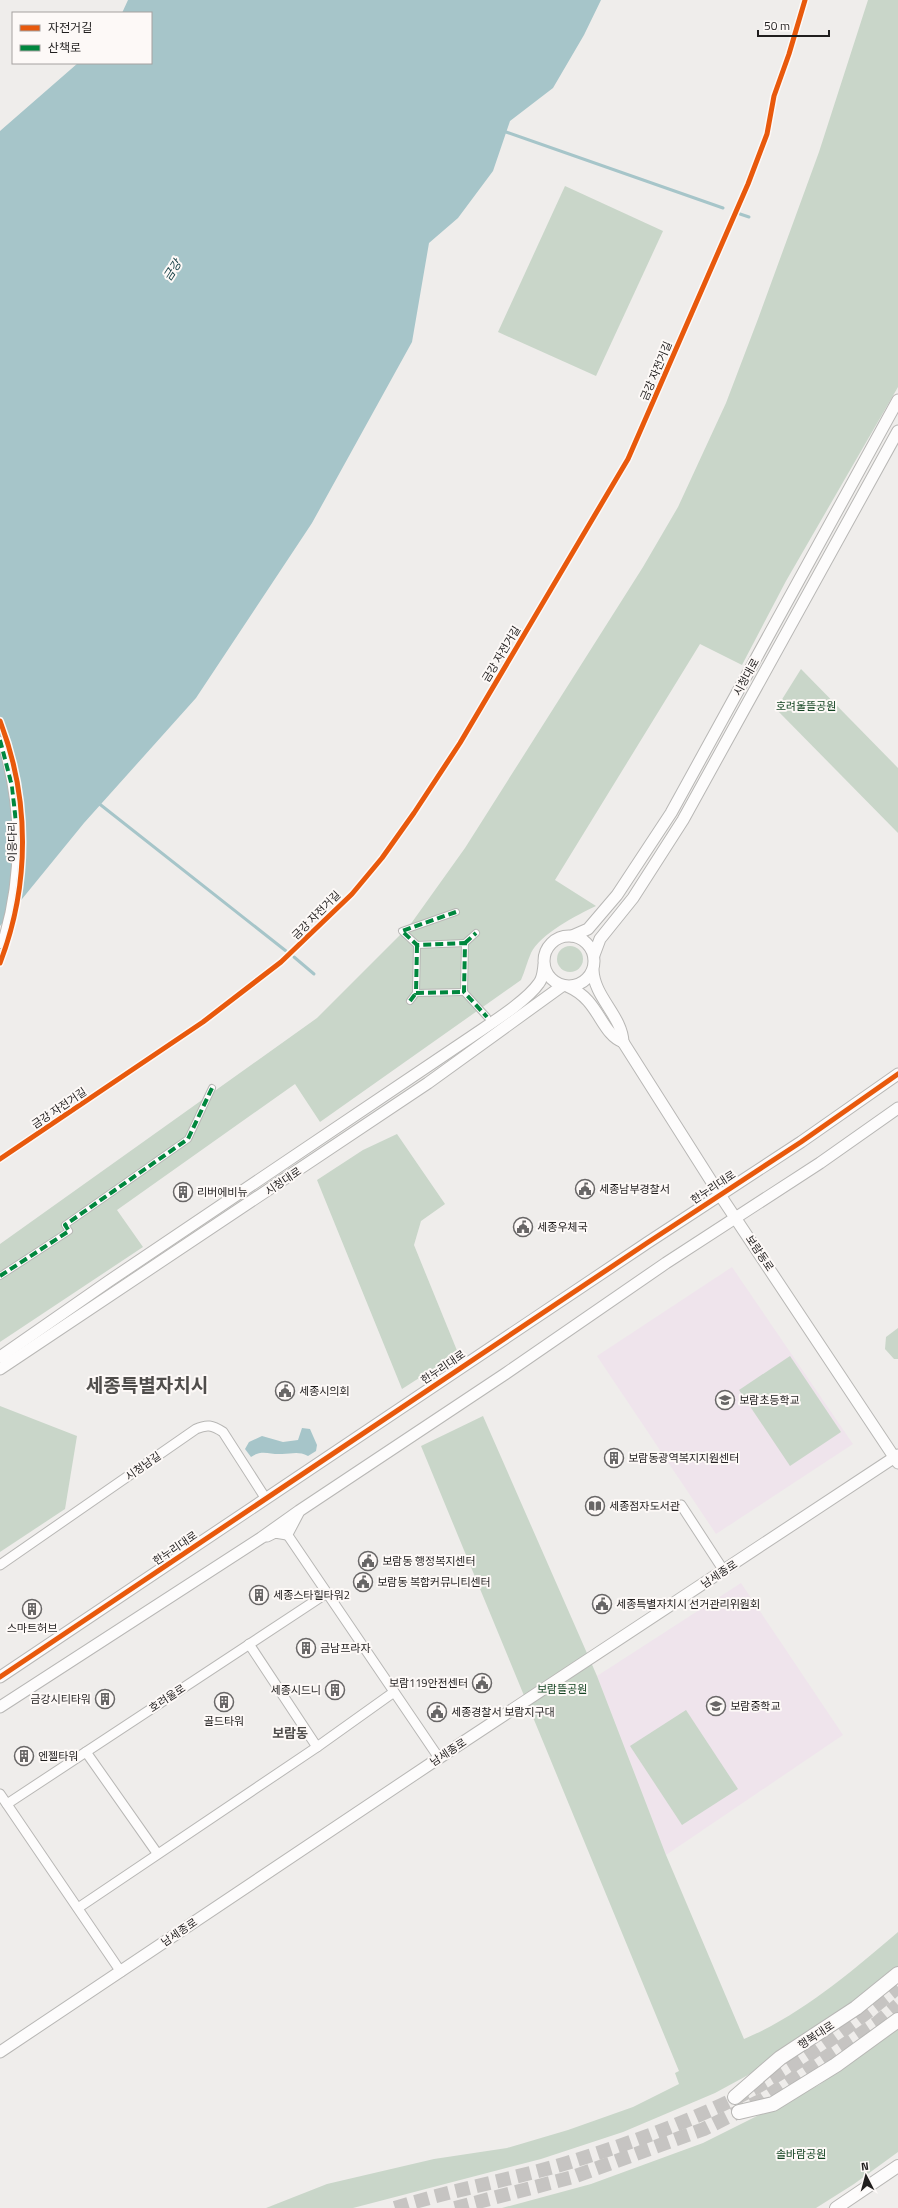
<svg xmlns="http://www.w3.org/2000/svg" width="898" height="2208" font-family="'Titillium Web','Noto Sans KR',sans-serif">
  <rect width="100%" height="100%" fill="#efedeb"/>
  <!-- education -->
  <g fill="#efe4ec">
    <polygon points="732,1267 853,1444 716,1534 597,1356"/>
    <polygon points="741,1583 843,1735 666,1855 597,1676"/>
  </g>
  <!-- green -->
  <g fill="#c9d6c9">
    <path d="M868 0H898V387L786 581 742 665 700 644 555 880 596 906C577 915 540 934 531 953 527 962 525 971 521 980L320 1122 295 1084 117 1210 143 1247 0 1342V1244L317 1018 410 925 465 848 643 567 678 507 726 403 758 319 819 152Z"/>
    <polygon points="565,186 663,231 596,376 498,332"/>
    <polygon points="801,669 898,768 898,833 776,709"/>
    <circle cx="570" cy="959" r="13"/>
    <polygon points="397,1134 445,1204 421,1221 414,1245 458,1353 402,1389 317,1180 363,1150"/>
    <polygon points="898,1328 898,1359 894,1359 885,1349 886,1337"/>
    <polygon points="790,1356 841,1432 790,1466 739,1390"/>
    <polygon points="0,1406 77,1436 65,1509 0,1552"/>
    <path d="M483 1416 597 1676 666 1855 744 2039C801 2015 851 1972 898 1932V1969L850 2008 761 2068 715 2093 623 2132 541 2159 353 2208H266L327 2184 434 2159 507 2148 568 2130 633 2107 679 2084 675 2073 679 2071 421 1446Z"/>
    <polygon points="686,1710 738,1789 682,1825 630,1746"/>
    <polygon points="898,2027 898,2152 854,2184 816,2208 502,2208 591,2184 703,2143 819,2085"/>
  </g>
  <!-- water -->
  <g fill="#a6c5c9">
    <polygon points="128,0 601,0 584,35 553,88 510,121 493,171 458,218 429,243 412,342 312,523 196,698 84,823 0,926 0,131 78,63 151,63 151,13 122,13"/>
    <path d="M302 1428 310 1429 317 1445 316 1451 308 1456C298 1451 292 1454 282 1454 270 1455 262 1449 251 1457L245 1449 249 1442 262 1436 283 1442 298 1440Z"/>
  </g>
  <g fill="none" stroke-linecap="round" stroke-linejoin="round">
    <!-- stream -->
    <g stroke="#a6c5c9" stroke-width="3">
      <polyline points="506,132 723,208"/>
      <polyline points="740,214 749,217"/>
      <polyline points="97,802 286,951"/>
      <polyline points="294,957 314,974"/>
    </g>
    <!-- trunk-tunnel -->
    <g stroke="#c6c4c2" stroke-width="14" stroke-dasharray="14 7" stroke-linecap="butt">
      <path d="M395 2208C451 2190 510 2180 567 2163 631 2143 696 2120 755 2088 805 2060 854 2024 898 1987"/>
      <polyline points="455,2208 573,2177 704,2129 762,2100 877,2023 898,2005"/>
    </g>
    <defs>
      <g id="pedestrian">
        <path d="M0 740C21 807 21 878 0 945"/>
        <polyline points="456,912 402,931 417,945 465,943 464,992 487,1017"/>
        <polyline points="465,943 476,933"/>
        <polyline points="417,945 416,993 464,992"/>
        <polyline points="410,1001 416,993"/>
        <polyline points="0,1276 69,1231 65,1225 188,1139 212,1088"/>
      </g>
      <g id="minor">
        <polyline points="681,1505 724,1571"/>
        <polyline points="287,1534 439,1758"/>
        <path d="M0 1565 196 1429C207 1424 212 1425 223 1432L266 1499"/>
        <polyline points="249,1644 317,1747"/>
        <polyline points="86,1752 157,1853"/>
        <polyline points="0,1794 121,1972"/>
        <polyline points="7,1804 327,1593"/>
        <polyline points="78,1908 317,1747 394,1692"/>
      </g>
      <g id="tertiary">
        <circle cx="569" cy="961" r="25"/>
        <polyline points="572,936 588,929 617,895 671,813 898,400"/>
        <polyline points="594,955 600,939 633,898 683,820 898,431"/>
        <path d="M593 970C594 997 622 1016 623 1042"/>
        <path d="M569 987C599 1000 601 1034 623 1042"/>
        <polyline points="623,1042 720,1195 898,1463"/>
        <path d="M0 1357 109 1281 468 1039C488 1025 526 1002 539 983 543 978 543 972 544 965"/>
        <polyline points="0,1369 428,1083 562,986"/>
        <polyline points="267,1536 275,1532 287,1534 298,1513"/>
        <polyline points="0,1677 647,1243 801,1142 898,1074"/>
        <polyline points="0,1707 261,1538 299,1511 505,1374 666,1263 820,1163 898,1108"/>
        <polyline points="0,2052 439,1758 898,1455"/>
      </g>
      <polyline id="secondary" points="836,2208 898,2166"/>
      <g id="trunk">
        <polyline points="735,2097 780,2058 856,2008 898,1974"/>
        <polyline points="739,2112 773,2104 836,2065 898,2020"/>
      </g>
    </defs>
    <!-- pedestrian casing -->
    <use href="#pedestrian" stroke="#b8b7b5" stroke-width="8"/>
    <!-- minor casing -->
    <use href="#minor" stroke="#b8b7b5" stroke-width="11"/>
    <!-- tertiary casing -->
    <use href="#tertiary" stroke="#b8b7b5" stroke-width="13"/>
    <!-- secondary casing -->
    <use href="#secondary" stroke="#b8b7b5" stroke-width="14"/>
    <!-- trunk casing -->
    <use href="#trunk" stroke="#b8b7b5" stroke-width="16"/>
    <!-- pedestrian -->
    <use href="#pedestrian" stroke="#fdfcfc" stroke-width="6"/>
    <!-- minor -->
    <use href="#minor" stroke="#fdfcfc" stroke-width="9"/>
    <!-- tertiary -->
    <use href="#tertiary" stroke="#fdfcfc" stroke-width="11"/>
    <!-- secondary -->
    <use href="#secondary" stroke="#fdfcfc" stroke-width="12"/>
    <!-- trunk -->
    <use href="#trunk" stroke="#fdfcfc" stroke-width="14"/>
    <!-- quiet -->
    <g stroke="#00873e" stroke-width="4" stroke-dasharray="8 4" stroke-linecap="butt">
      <polyline points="0,740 12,786 16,823"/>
      <polyline points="456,912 402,931 417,945 465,943 464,992 487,1017"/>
      <polyline points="465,943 476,933"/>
      <polyline points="417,945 416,993 464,992"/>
      <polyline points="410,1001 416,993"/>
      <polyline points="0,1276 69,1231 65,1225 188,1139 212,1088"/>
    </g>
    <defs>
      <g id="cycleway">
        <path d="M0 721C30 799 30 885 0 963"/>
        <polyline points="0,1159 203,1022 281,962 352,894 382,858 414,813 460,743 628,459 748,184 767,134 774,96 789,54 805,0"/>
        <polyline points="0,1677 647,1243 801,1142 898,1074"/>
      </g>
    </defs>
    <!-- cycleway casing -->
    <use href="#cycleway" stroke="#fdf9f7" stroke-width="8"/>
    <!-- cycleway -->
    <use href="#cycleway" stroke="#e8590c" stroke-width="5"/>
  </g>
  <!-- icons -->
  <defs>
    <symbol id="civic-ring" viewBox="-11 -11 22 22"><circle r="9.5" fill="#fdf9f7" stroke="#686666" stroke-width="1.5"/><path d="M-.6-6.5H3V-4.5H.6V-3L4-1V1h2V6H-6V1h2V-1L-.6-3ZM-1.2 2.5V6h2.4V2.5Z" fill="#686666"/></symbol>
    <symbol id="building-ring" viewBox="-11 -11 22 22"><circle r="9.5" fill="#fdf9f7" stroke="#686666" stroke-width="1.5"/><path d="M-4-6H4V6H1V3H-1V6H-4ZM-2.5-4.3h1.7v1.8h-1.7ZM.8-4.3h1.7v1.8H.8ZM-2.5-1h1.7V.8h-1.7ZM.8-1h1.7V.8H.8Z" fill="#686666"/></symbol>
    <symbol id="school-ring" viewBox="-11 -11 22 22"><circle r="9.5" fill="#fdf9f7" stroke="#686666" stroke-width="1.5"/><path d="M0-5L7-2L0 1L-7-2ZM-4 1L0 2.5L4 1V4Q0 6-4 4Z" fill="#686666"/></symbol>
    <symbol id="library-ring" viewBox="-11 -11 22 22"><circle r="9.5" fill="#fdf9f7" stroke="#686666" stroke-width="1.5"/><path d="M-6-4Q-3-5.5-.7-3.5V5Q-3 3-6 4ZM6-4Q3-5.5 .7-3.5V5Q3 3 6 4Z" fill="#686666"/></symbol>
  </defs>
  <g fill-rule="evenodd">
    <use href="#civic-ring" x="574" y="1178" width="22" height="22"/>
    <use href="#building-ring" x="172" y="1181" width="22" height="22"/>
    <use href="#civic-ring" x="512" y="1216" width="22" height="22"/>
    <use href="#civic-ring" x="274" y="1380" width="22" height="22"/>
    <use href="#school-ring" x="714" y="1389" width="22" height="22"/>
    <use href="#building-ring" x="603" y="1447" width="22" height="22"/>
    <use href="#library-ring" x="584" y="1495" width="22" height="22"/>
    <use href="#civic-ring" x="357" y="1550" width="22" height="22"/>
    <use href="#civic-ring" x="352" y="1571" width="22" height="22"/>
    <use href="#building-ring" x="248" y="1584" width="22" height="22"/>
    <use href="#civic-ring" x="591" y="1593" width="22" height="22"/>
    <use href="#building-ring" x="21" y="1598" width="22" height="22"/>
    <use href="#building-ring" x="295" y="1637" width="22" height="22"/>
    <use href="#civic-ring" x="471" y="1672" width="22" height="22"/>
    <use href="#building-ring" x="324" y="1679" width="22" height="22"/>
    <use href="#building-ring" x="94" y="1688" width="22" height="22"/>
    <use href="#building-ring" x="213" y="1691" width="22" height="22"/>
    <use href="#school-ring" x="705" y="1695" width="22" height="22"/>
    <use href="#civic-ring" x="426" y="1701" width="22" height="22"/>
    <use href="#building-ring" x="13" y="1745" width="22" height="22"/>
  </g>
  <g text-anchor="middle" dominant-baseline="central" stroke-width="4" stroke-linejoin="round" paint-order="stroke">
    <!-- street labels -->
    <g font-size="11" fill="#201e1e" stroke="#fdf9f7">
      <text transform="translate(656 371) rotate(-67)">금강 자전거길</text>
      <text transform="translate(501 654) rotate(-59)">금강 자전거길</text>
      <text transform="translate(746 677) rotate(-61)">시청대로</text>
      <text transform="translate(12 842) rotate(-90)">이응다리</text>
      <text transform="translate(316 915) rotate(-45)">금강 자전거길</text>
      <text transform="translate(59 1108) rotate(-34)">금강 자전거길</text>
      <text transform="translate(283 1181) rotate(-34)">시청대로</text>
      <text transform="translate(713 1187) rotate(-33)">한누리대로</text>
      <text transform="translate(760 1253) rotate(56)">보람동로</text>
      <text transform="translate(443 1367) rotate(-34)">한누리대로</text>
      <text transform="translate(143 1466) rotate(-35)">시청남길</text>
      <text transform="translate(175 1548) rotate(-34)">한누리대로</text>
      <text transform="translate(719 1574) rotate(-33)">남세종로</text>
      <text transform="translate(167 1698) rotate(-33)">호려울로</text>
      <text transform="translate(448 1752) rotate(-33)">남세종로</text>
      <text transform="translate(179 1932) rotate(-34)">남세종로</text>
      <text transform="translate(816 2035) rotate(-33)">행복대로</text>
    </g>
    <!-- park labels -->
    <g font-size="11" fill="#134422" stroke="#fdf9f7">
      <text x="806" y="706">호려울뜰공원</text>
      <text x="562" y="1689">보람뜰공원</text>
      <text x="801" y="2154">솔바람공원</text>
    </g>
    <!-- poi labels -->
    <g font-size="11" fill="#201e1e" stroke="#fdf9f7" text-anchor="start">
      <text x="599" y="1189">세종남부경찰서</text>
      <text x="197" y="1192">리버에비뉴</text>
      <text x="537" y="1227">세종우체국</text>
      <text x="299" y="1391">세종시의회</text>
      <text x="739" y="1400">보람초등학교</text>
      <text x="628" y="1458">보람동광역복지지원센터</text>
      <text x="609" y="1506">세종점자도서관</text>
      <text x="382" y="1561">보람동 행정복지센터</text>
      <text x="377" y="1582">보람동 복합커뮤니티센터</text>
      <text x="273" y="1595">세종스타힐타워2</text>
      <text x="616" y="1604">세종특별자치시 선거관리위원회</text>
      <text x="32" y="1628" text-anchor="middle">스마트허브</text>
      <text x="320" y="1648">금남프라자</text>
      <text x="468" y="1683" text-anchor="end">보람119안전센터</text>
      <text x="321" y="1690" text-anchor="end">세종시드니</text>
      <text x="91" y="1699" text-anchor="end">금강시티타워</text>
      <text x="730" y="1706">보람중학교</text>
      <text x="451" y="1712">세종경찰서 보람지구대</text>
      <text x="224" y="1721" text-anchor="middle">골드타워</text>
      <text x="38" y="1756">엔젤타워</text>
    </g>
    <!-- water labels -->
    <g font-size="12" font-style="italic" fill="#0d393f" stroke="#fdf9f7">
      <text transform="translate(172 270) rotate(-57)">금강</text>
    </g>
    <!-- quarter labels -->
    <g font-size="13" font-weight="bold" fill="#4f4d4b" stroke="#fdf9f7">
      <text x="290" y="1733">보람동</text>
    </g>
    <!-- town labels -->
    <g font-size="19" font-weight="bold" fill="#4f4d4b" stroke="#fdf9f7">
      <text x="147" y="1384">세종특별자치시</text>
    </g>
  </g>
  <!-- legend -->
  <rect x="12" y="12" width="140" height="52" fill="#fdf9f7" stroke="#a5a1a0"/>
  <rect x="20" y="25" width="20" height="6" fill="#e8590c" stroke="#a5a1a0"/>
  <text x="48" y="32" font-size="12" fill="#201e1e">자전거길</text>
  <rect x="20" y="45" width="20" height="6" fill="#00873e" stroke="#a5a1a0"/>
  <text x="48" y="52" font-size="12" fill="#201e1e">산책로</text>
  <!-- north arrow -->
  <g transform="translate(866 2176) rotate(354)" stroke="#fdf9f7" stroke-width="3" paint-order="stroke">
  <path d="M0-3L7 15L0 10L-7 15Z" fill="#201e1e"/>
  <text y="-6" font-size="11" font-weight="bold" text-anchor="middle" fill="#201e1e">N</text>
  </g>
  <!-- scale -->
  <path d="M758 30v6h71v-6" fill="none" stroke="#201e1e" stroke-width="2"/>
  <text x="764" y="30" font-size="12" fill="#201e1e" stroke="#fdf9f7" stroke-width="3" paint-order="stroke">50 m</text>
</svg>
